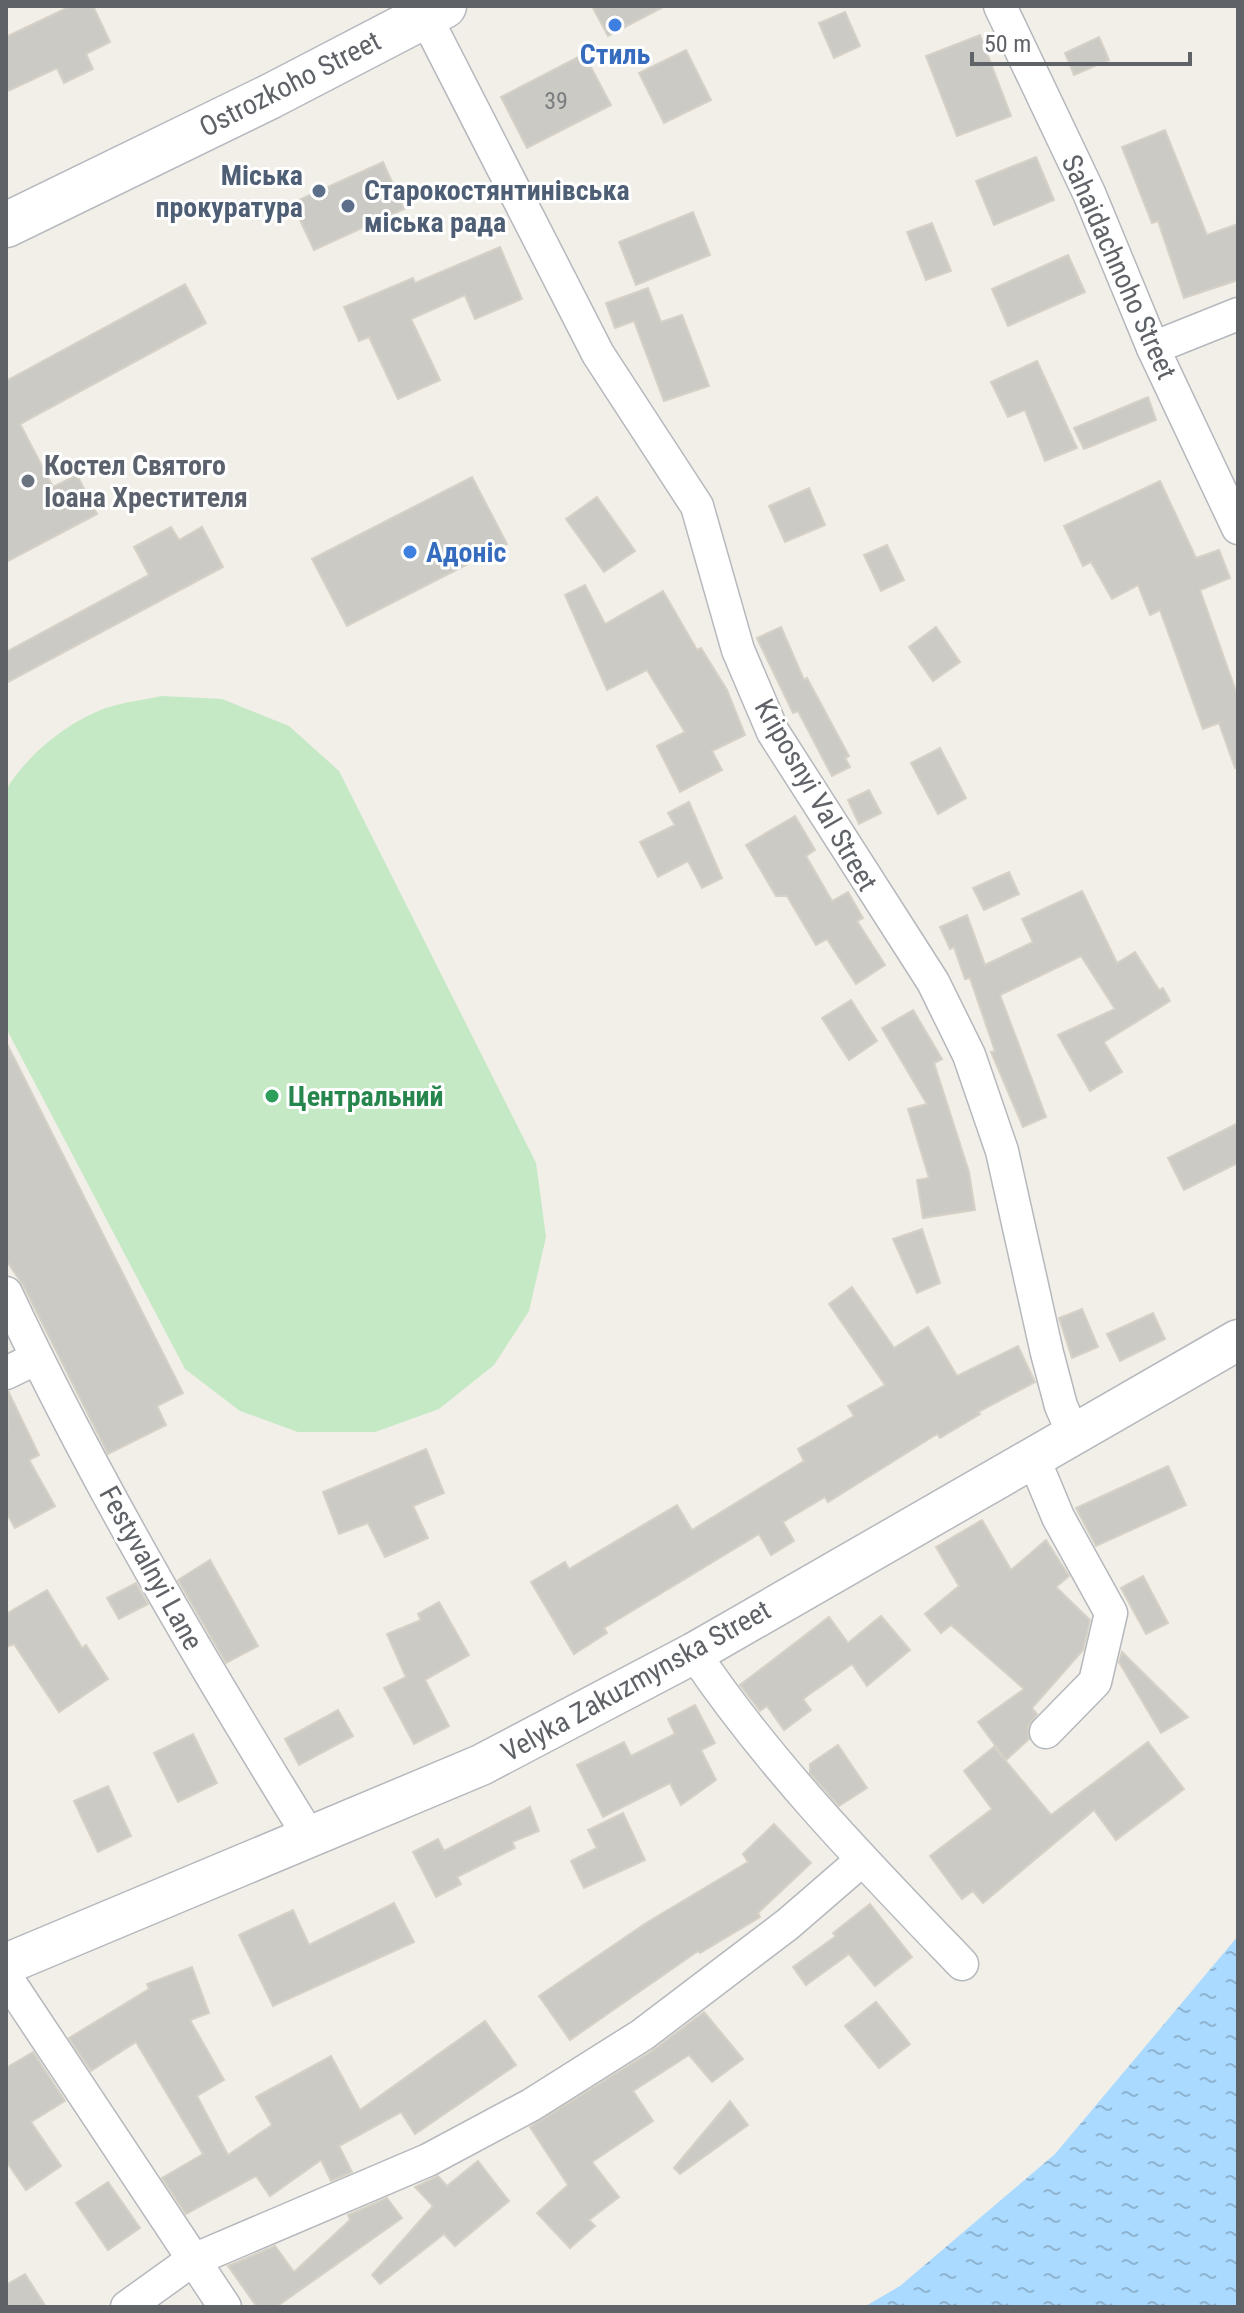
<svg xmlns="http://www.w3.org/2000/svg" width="1244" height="2313" font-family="'Roboto Condensed',sans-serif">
  <defs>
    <pattern id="water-ripples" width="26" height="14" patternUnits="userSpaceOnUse" patternTransform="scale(2)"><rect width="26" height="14" fill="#aadaff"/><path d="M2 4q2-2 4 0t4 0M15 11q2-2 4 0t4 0" fill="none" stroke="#8eb4d2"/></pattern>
  </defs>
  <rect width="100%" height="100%" fill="#f1efe8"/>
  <!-- park -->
  <path fill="#c5e8c5" d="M161 696 222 699 289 726 339 771 536 1163 546 1237 529 1311 494 1365 439 1409 375 1432H298L240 1411 185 1369 6 1028V790C27 755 67 722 106 708 124 702 144 700 161 696Z"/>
  <!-- water -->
  <polygon fill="url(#water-ripples)" points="1238,1936 1238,2307 864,2307 900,2286 1055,2154"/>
  <!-- building -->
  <g fill="#cccac5" stroke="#d6d1c6" stroke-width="2">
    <polygon points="71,6 93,6 110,42 86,54 93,69 64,83 57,68 6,92 6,37"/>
    <polygon points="592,6 665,6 608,36"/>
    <polygon points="845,12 860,46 834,58 819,23"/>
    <polygon points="980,35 1011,116 957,136 926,56"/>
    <polygon points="1099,37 1109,60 1074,75 1065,53"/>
    <polygon points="686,50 711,100 664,123 639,73"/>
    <polygon points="584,54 611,105 527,148 501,97"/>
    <polygon points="1165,130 1207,235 1238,224 1238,280 1184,298 1158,221 1152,223 1122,147"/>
    <polygon points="1036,157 1054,200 994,225 976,181"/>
    <polygon points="383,162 404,209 314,250 292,203"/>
    <polygon points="693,212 710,255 636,285 619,242"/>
    <polygon points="932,223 951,271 926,280 907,232"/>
    <polygon points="500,247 522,299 475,319 465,295 411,319 440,380 398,399 369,337 359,341 344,307 413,278 415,283"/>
    <polygon points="1068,255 1085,292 1008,326 992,289"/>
    <polygon points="185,284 206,323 20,424 53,487 77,475 97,514 6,562 6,381"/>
    <polygon points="648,288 661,322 682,315 709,386 664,401 634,321 615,328 606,303"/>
    <polygon points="1037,361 1077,448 1045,461 1025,410 1008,417 991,382"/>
    <polygon points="1148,397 1156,420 1084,449 1074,428"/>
    <polygon points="472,477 507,544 347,626 312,559"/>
    <polygon points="1160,481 1196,558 1219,550 1230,578 1200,590 1238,697 1238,767 1235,768 1219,723 1203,729 1160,610 1150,615 1138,585 1112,599 1091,562 1083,566 1064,526"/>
    <polygon points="809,488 825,525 785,542 769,506"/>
    <polygon points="597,497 635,551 604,572 566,519"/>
    <polygon points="171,527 179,540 202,527 223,567 6,683 6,652 149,575 134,547"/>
    <polygon points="887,545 904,580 881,591 864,555"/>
    <polygon points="585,585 605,624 663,591 697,650 701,648 727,690 745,735 712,751 722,770 680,792 657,746 685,732 647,670 607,690 565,595"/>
    <polygon points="781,627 804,680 807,678 849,756 845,758 850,767 832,776 798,711 793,713 757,638"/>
    <polygon points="936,627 960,662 933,681 909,647"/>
    <polygon points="940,748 966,798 938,814 911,763"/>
    <polygon points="869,790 881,813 859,824 848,800"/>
    <polygon points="689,802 722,878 702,888 688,861 658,877 640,842 675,825 668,813"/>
    <polygon points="795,816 815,850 806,856 832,901 848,892 863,918 857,921 885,965 856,984 827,939 816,945 787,896 776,896 746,845"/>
    <polygon points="1009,872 1019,894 984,910 973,888"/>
    <polygon points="1082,891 1117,963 1135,952 1159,990 1163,988 1170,1001 1104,1042 1122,1072 1090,1091 1058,1035 1115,1009 1081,956 1000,995 1046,1117 1023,1127 991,1052 995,1051 970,978 965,979 954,947 950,949 940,927 967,915 985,965 1033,942 1022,919"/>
    <polygon points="851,1000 877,1041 849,1060 822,1018"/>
    <polygon points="913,1010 942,1059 934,1063 969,1172 975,1210 923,1218 917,1180 929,1178 908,1109 927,1104 882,1028"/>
    <polygon points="6,1042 183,1393 157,1406 166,1425 108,1454 23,1285 6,1260"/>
    <polygon points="1238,1123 1238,1163 1184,1190 1168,1158"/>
    <polygon points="922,1229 940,1283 917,1293 893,1239"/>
    <polygon points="852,1287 894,1348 928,1327 957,1376 1018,1346 1035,1382 978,1412 980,1414 940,1438 937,1434 828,1502 825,1497 783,1522 794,1541 771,1555 759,1534 604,1628 607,1633 574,1654 531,1582 565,1562 569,1569 677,1505 692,1530 804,1461 798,1449 854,1416 848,1406 885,1385 829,1304"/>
    <polygon points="1082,1309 1098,1347 1072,1358 1059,1318"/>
    <polygon points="1153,1313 1165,1339 1120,1361 1107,1334"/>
    <polygon points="8,1391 39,1455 29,1460 55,1506 15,1528 6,1512"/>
    <polygon points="426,1449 444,1493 413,1506 428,1538 385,1557 368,1523 339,1534 323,1492"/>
    <polygon points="1168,1466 1186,1505 1096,1546 1076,1508"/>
    <polygon points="982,1520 1011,1570 1046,1540 1069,1576 1056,1587 1090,1620 1083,1650 1032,1708 1037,1714 1028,1727 1029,1739 1006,1760 978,1722 1024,1689 951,1625 941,1633 925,1614 959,1586 936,1547"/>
    <polygon points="210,1560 258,1646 226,1663 178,1580"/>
    <polygon points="1143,1576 1168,1623 1146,1634 1121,1588"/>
    <polygon points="136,1583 148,1604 119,1619 107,1598"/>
    <polygon points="47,1590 82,1648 86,1645 108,1679 59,1712 14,1644 6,1647 6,1614"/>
    <polygon points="439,1602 469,1655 425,1680 449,1726 414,1744 384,1688 406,1677 387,1634 421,1620 418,1614"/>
    <polygon points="881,1616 910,1650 867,1686 852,1664 803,1699 811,1710 784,1730 767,1706 760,1711 740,1685 829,1617 848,1643"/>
    <polygon points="1122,1652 1188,1717 1161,1733 1119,1662"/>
    <polygon points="695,1705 715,1743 701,1750 716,1780 681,1805 670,1783 603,1817 577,1765 624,1742 631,1756 675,1734 668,1719"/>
    <polygon points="338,1710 353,1736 299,1765 285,1739"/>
    <polygon points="193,1734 217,1783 178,1802 154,1753"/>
    <polygon points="1148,1742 1184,1789 1116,1840 1094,1810 983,1903 973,1891 962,1899 930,1856 992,1809 964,1771 994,1747 1051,1815"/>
    <polygon points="838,1745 867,1788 839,1806 810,1773 810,1764"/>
    <polygon points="108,1786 131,1836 98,1852 74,1801"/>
    <polygon points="530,1807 539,1831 512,1842 515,1848 457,1877 461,1884 436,1897 413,1852 438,1839 444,1851"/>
    <polygon points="623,1813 645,1860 584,1888 571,1861 597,1848 588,1830"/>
    <polygon points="774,1824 811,1863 758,1913 760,1917 700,1953 698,1951 570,2040 539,1996 646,1923 748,1862 743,1854"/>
    <polygon points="394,1903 414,1942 273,2006 239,1935 293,1910 309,1945"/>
    <polygon points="870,1904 912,1957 875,1986 849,1954 806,1985 793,1967 836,1936 833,1933"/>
    <polygon points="192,1967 209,2013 190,2020 224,2080 197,2096 228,2155 272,2125 256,2097 331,2056 360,2110 485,2021 516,2065 415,2134 401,2112 339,2146 352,2172 331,2181 321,2160 270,2196 256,2176 186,2214 162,2178 203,2154 136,2042 91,2071 69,2038 149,1989 147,1984"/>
    <polygon points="876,2002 910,2044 879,2068 845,2026"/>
    <polygon points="704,2012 743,2059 712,2082 689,2055 633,2091 653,2121 592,2162 619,2197 589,2220 595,2226 570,2248 537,2213 568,2185 530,2127 652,2051"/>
    <polygon points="33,2052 65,2101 31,2122 61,2166 26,2190 6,2161 6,2068"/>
    <polygon points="730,2101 748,2125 680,2174 674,2168"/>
    <polygon points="478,2161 509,2201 455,2246 444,2234 380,2284 372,2275 433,2206 415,2187 438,2176 447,2186"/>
    <polygon points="108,2182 140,2228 108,2250 76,2203"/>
    <polygon points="387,2198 402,2218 276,2307 257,2307 228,2266 275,2246 294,2272 350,2220 348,2215"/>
    <polygon points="25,2274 46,2307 6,2307 6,2285"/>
  </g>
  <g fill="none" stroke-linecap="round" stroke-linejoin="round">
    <defs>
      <g id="minor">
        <polyline points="420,6 598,354 697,506 738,650 773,732 933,982 969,1055 1002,1151 1047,1353 1061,1406 1073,1433"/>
        <polyline points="1000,6 1089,193 1153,348 1238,528"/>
        <polyline points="1153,348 1238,314"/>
        <path d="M6 1293C94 1480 200 1660 309 1836"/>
        <polyline points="6,1373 37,1358"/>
        <polyline points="1033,1457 1058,1517 1111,1613 1095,1682 1046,1732"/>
        <path d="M694 1653C770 1766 867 1865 962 1964"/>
        <polyline points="6,1977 225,2307"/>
        <polyline points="127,2307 191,2261 428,2160 531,2105 642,2035 788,1924 862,1860"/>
      </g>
      <polyline id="tertiary" points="6,1964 481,1765 694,1653 1238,1340"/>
      <polyline id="secondary" points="6,225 271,96 444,6"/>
    </defs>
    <!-- minor casing -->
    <use href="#minor" stroke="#b5b8bc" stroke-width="35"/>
    <!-- tertiary casing -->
    <use href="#tertiary" stroke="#b5b8bc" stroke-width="43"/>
    <!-- secondary casing -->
    <use href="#secondary" stroke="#b6babf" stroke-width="47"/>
    <!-- minor -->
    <use href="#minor" stroke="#fff" stroke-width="32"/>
    <!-- tertiary -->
    <use href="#tertiary" stroke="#fff" stroke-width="40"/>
    <!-- secondary -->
    <use href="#secondary" stroke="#fff" stroke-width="44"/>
  </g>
  <!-- markers -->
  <g fill="#3f7fe0" stroke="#fff" stroke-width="3">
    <circle cx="615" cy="25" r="8"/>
    <circle cx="410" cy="552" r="8"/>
  </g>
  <g fill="#5c6f8a" stroke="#fff" stroke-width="3">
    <circle cx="319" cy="191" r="8"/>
    <circle cx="348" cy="206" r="8"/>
  </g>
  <circle fill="#6b7280" stroke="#fff" stroke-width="3" cx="28" cy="481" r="8"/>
  <circle fill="#2e9e5b" stroke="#fff" stroke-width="3" cx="272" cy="1096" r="8"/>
  <g text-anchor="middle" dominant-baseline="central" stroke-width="6" stroke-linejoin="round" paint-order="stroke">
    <!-- number labels -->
    <g font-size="24" fill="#7a7d7f">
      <text x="556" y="101">39</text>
    </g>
    <!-- shop labels -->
    <g font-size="28" font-weight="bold" fill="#366cbe" stroke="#fff">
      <text x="615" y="54">Стиль</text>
      <text x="426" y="552" text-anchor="start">Адоніс</text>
    </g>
    <!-- street labels -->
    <g font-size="28" fill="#5f6368" stroke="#fff">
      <text transform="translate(290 84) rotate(-27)">Ostrozkoho Street</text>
      <text transform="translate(1119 267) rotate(66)">Sahaidachnoho Street</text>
      <text transform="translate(816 795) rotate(60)">Kriposnyi Val Street</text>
      <text transform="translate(151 1568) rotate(61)">Festyvalnyi Lane</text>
      <text transform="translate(636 1681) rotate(-29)">Velyka Zakuzmynska Street</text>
    </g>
    <!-- service labels -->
    <g font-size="28" font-weight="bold" fill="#4e5e75" stroke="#fff" text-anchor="end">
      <text x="303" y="175">Міська<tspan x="303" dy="32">прокуратура</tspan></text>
      <text x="364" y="190" text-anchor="start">Старокостянтинівська<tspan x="364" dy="32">міська рада</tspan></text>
    </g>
    <!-- worship labels -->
    <g font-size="28" font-weight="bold" fill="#5b616d" stroke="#fff" text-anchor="start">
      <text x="44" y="465">Костел Святого<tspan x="44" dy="32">Іоана Хрестителя</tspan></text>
    </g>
    <!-- leisure labels -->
    <g font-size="28" font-weight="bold" fill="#27864d" stroke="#fff" text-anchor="start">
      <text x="288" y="1096">Центральний</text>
    </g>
  </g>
  <!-- border -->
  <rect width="1244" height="2313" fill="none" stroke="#5f6368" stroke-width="16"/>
  <!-- scale -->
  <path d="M972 52v12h218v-12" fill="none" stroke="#5f6368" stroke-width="4"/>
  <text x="984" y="52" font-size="24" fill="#5f6368" stroke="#ffffff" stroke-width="6" paint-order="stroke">50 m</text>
</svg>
